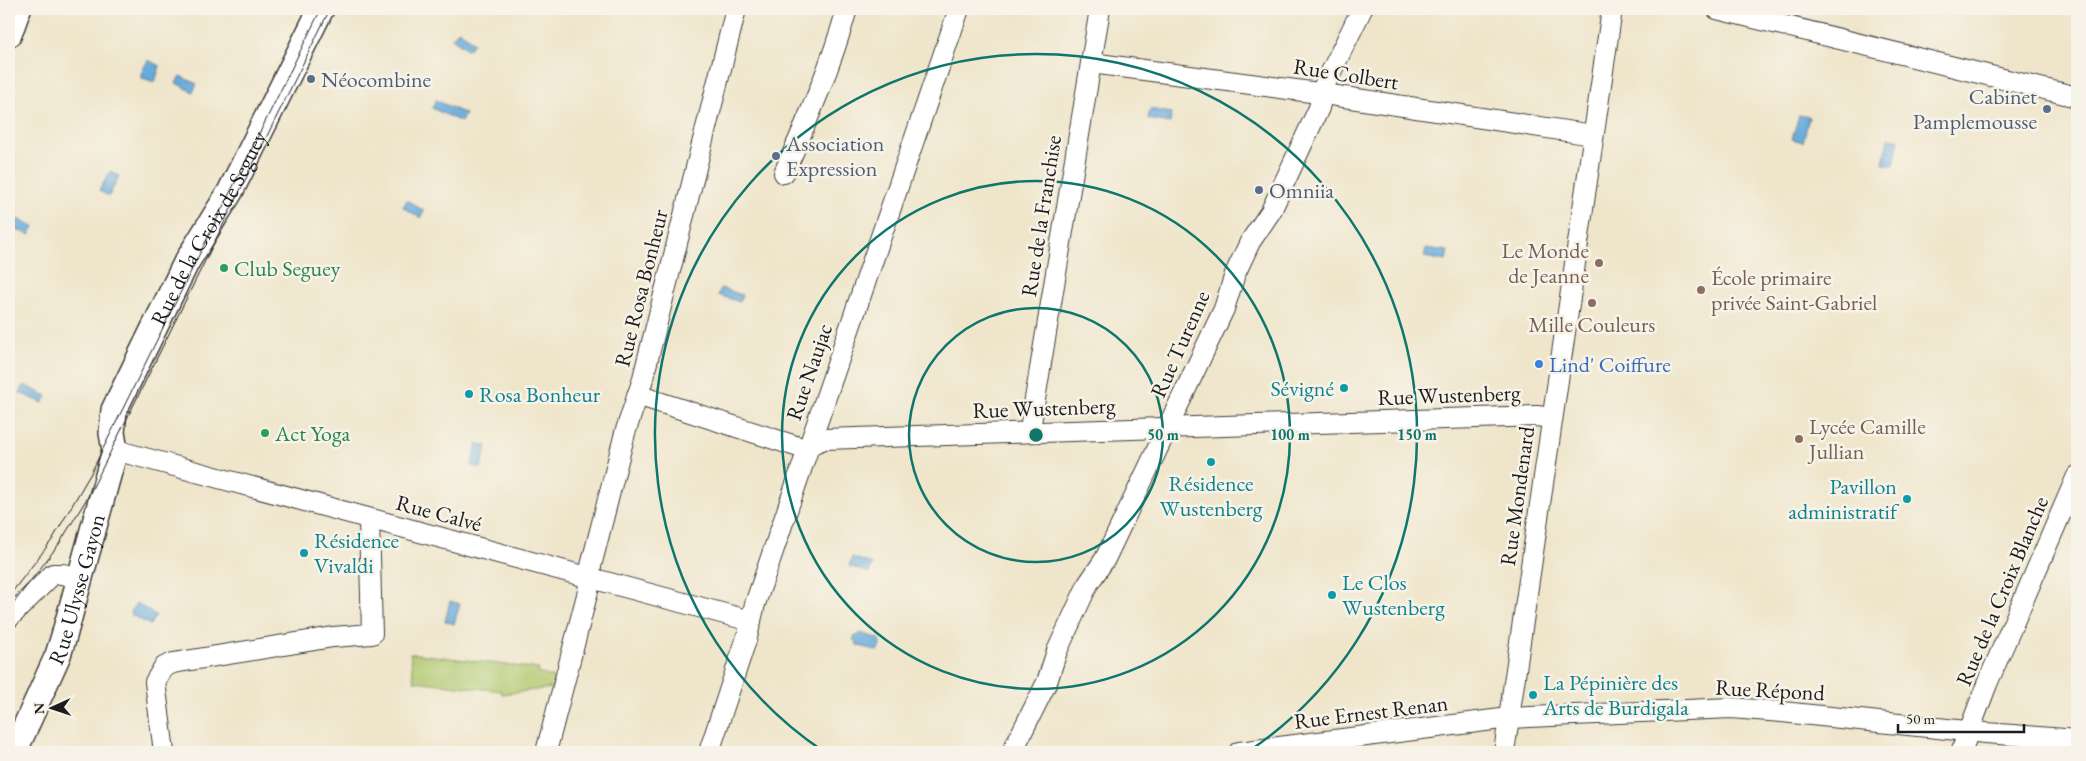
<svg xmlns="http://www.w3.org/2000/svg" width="2086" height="761" font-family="'EB Garamond',serif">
  <rect width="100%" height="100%" fill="#f7f3e8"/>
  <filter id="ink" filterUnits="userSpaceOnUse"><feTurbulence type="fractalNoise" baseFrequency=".02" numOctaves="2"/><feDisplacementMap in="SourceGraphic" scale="10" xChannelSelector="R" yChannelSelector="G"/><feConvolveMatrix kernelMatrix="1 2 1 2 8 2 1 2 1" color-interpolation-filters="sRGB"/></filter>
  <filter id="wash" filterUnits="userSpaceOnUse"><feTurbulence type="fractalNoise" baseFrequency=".0096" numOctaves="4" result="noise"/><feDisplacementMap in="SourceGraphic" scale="20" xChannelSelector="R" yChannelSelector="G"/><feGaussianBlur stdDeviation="1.12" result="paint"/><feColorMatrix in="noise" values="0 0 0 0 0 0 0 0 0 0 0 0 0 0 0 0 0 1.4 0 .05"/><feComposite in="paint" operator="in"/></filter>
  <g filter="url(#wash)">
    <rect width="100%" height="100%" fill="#efe5ca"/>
    <!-- green -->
    <polygon fill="#afc76c" stroke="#667244" points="410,653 539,669 538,673 555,678 553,688 502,694 501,691 414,681"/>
    <!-- water -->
    <g fill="#66aadb" stroke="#41637c">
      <polygon points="459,30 474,43 468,50 452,38"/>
      <polygon points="148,60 160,66 155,82 142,78 142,71"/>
      <polygon points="180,76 197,84 193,92 176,83"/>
      <polygon points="436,100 465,114 461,122 432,108"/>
      <polygon points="1150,109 1172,113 1170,123 1148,119"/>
      <polygon points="1799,115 1809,117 1803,142 1792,139"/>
      <polygon points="1888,138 1899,139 1894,165 1883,164"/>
      <polygon points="110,171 119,176 109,196 99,191"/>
      <polygon points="407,200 424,211 420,218 403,207"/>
      <polygon points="13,217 34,226 30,235 9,226"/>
      <polygon points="1426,248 1448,251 1446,261 1424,257"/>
      <polygon points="721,288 742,295 740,302 718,295"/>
      <polygon points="24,385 47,396 43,403 20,393"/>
      <polygon points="477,444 487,446 481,468 471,466"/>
      <polygon points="852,557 872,564 869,573 849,566"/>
      <polygon points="450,601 460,604 454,624 445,621"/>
      <polygon points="136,603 156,615 150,625 130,614"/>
      <polygon points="860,633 880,639 880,648 877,651 857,645 856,641 853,640 855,636 857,636"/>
    </g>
  </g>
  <g filter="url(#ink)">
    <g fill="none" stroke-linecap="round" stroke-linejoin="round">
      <defs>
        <g id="minor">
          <polyline points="1717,9 2077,97"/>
          <polyline points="1091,63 1311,92 1593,135"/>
          <path d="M784 173C808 119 831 66 847 9"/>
          <polyline points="637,395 802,448 824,439 1537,416 1552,418"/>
          <polyline points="1031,432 1031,423 1100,9"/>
          <polyline points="115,450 751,621"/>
          <polyline points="9,618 53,574 63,574 81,579"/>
          <polyline points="164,752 155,682 164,667 173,663 333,637 372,634 369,519"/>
          <polyline points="546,752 588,591 591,566 625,433 642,382 736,9"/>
          <polyline points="709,752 747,637 755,604 959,9"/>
          <polyline points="1012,752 1047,682 1057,651 1088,584 1105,559 1224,309 1235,274 1250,242 1271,211 1319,108 1324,86 1362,9"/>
          <polyline points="1239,752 1509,718 1731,708 1782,712 1986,733 2077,740"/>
          <polyline points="1504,752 1612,9"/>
          <polyline points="1961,752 1987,684 2077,476"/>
        </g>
        <g id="major">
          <polyline points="9,34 18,9"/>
          <path id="s1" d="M14 752 58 655 64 636 115 450 112 433 114 410 186 263 230 192 321 9"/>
        </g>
      </defs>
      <!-- minor casing -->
      <use href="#minor" stroke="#3c3a36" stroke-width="22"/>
      <!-- major casing -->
      <use href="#major" stroke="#3c3a36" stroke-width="28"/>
      <!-- minor -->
      <use href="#minor" stroke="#fff" stroke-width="20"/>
      <!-- major -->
      <use href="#major" stroke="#fff" stroke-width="25"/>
      <!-- tram -->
      <g stroke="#1c1c1c" stroke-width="1">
        <polyline points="9,596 52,540 91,473 321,9"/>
        <polyline points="9,609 59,544 89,495 330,9"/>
      </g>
    </g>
  </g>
  <!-- distance rings -->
  <g fill="none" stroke="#0f766e" stroke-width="2.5">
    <circle cx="1036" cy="435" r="127"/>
    <circle cx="1036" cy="435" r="254"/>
    <path d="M823 751A381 381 0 1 1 1249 751"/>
  </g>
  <!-- markers -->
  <g fill="#5c6f8a" stroke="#f7f3e8" stroke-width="2">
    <circle cx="311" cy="79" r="5"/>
    <circle cx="2047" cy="109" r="5"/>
    <circle cx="776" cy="156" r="5"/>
    <circle cx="1259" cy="190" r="5"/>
  </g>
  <g fill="#8d6e63" stroke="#f7f3e8" stroke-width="2">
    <circle cx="1599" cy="263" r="5"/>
    <circle cx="1701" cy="290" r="5"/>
    <circle cx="1592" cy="303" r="5"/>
    <circle cx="1799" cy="439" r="5"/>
  </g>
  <g fill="#2e9e5b" stroke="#f7f3e8" stroke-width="2">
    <circle cx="224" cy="268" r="5"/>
    <circle cx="265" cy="433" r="5"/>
  </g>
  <circle fill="#3f7fe0" stroke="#f7f3e8" stroke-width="2" cx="1539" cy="364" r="5"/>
  <g fill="#0f9aa8" stroke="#f7f3e8" stroke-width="2">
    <circle cx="1344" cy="388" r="5"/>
    <circle cx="469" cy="394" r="5"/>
    <circle cx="1211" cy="462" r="5"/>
    <circle cx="1907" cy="499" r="5"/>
    <circle cx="304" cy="553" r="5"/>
    <circle cx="1332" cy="595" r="5"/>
    <circle cx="1533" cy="695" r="5"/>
  </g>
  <g text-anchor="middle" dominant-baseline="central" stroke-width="5" stroke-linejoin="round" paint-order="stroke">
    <!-- street labels -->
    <g font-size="22" fill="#1c1c1c" stroke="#f7f3e8">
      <text transform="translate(1346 74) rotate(9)">Rue Colbert</text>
      <text transform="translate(1041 216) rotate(-81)">Rue de la Franchise</text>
      <text stroke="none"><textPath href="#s1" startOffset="565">Rue de la Croix de Seguey</textPath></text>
      <text transform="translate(641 288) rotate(-76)">Rue Rosa Bonheur</text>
      <text transform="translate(1180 344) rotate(-66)">Rue Turenne</text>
      <text transform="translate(809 372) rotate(-71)">Rue Naujac</text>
      <text transform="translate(1449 395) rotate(-2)">Rue Wustenberg</text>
      <text transform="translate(1044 408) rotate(-2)">Rue Wustenberg</text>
      <text transform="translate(1517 496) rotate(-82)">Rue Mondenard</text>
      <text transform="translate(439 513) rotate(15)">Rue Calvé</text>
      <text stroke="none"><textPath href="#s1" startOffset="175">Rue Ulysse Gayon</textPath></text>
      <text transform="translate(2002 591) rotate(-67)">Rue de la Croix Blanche</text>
      <text transform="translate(1770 690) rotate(3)">Rue Répond</text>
      <text transform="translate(1371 712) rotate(-7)">Rue Ernest Renan</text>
    </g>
    <!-- service labels -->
    <g font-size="22" fill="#4e5e75" stroke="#f7f3e8" text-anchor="start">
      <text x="321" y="79">Néocombine</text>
      <text x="2037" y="96" text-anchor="end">Cabinet<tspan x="2037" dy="25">Pamplemousse</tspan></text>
      <text x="786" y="143">Association<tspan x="786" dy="25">Expression</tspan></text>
      <text x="1269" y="190">Omniia</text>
    </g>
    <!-- education labels -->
    <g font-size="22" fill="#785e54" stroke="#f7f3e8" text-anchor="start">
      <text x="1589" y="250" text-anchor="end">Le Monde<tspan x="1589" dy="25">de Jeanne</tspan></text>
      <text x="1711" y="277">École primaire<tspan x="1711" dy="25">privée Saint-Gabriel</tspan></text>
      <text x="1592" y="324" text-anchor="middle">Mille Couleurs</text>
      <text x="1809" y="426">Lycée Camille<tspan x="1809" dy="25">Jullian</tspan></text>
    </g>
    <!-- leisure labels -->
    <g font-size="22" fill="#27864d" stroke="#f7f3e8" text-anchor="start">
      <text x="234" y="268">Club Seguey</text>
      <text x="275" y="433">Act Yoga</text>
    </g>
    <!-- shop labels -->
    <g font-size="22" fill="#366cbe" stroke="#f7f3e8" text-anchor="start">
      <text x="1549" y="364">Lind' Coiffure</text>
    </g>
    <!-- culture labels -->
    <g font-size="22" fill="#0d838f" stroke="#f7f3e8" text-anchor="start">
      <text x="1334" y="388" text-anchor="end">Sévigné</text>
      <text x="479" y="394">Rosa Bonheur</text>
      <text x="1211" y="483" text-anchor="middle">Résidence<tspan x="1211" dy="25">Wustenberg</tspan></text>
      <text x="1897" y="486" text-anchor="end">Pavillon<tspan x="1897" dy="25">administratif</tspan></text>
      <text x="314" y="540">Résidence<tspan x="314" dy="25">Vivaldi</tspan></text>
      <text x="1342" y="582">Le Clos<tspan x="1342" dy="25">Wustenberg</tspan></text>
      <text x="1543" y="682">La Pépinière des<tspan x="1543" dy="25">Arts de Burdigala</tspan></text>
    </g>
  </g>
  <circle cx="1036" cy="435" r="8" fill="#0f766e" stroke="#f7f3e8" stroke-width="2.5"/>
  <g font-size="15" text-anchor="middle" font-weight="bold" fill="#0f766e" stroke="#f7f3e8" stroke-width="5" stroke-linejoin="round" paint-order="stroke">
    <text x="1163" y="440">50 m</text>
    <text x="1290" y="440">100 m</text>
    <text x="1417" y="440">150 m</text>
  </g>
  <!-- margin -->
  <rect width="2086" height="761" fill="none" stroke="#f7f3e8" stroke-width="30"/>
  <!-- north arrow -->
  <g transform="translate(52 708) rotate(267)" stroke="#f7f3e8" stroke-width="4" paint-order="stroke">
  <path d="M0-4L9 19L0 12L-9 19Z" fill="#1c1c1c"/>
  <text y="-8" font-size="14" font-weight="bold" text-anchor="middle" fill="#1c1c1c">N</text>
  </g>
  <!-- scale -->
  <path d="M1898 724v8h126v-8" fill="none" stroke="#1c1c1c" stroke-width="2.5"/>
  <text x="1906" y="724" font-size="15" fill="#1c1c1c" stroke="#f7f3e8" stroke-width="4" paint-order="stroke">50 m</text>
</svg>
